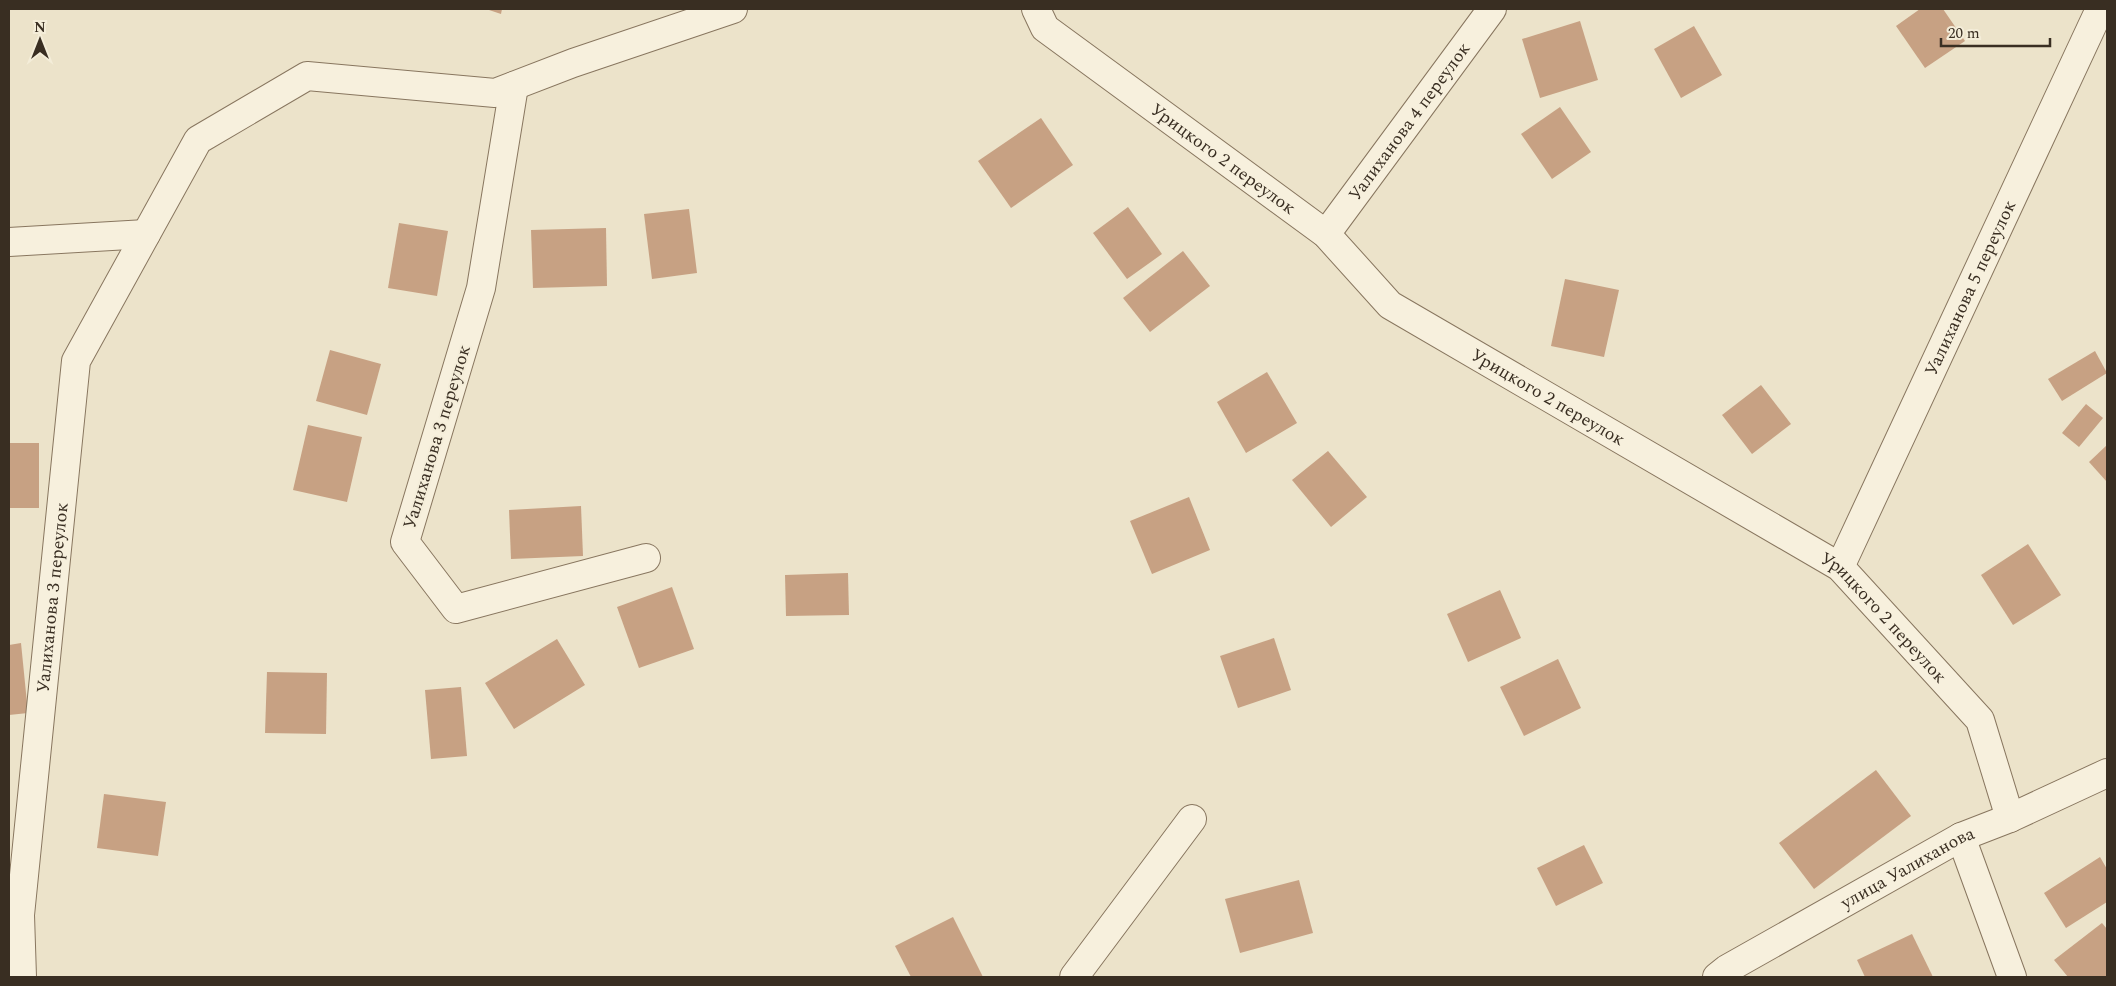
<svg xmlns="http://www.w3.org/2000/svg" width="2116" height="986" font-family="Spectral,serif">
  <rect width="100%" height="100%" fill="#ece3ca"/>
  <!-- building -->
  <g fill="#c7a183">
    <polygon points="486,9 502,9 501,14"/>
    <polygon points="1920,9 1943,9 1965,41 1925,68 1896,26"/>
    <polygon points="1580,21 1598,80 1540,98 1522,39"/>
    <polygon points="1694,26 1722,75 1681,98 1654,49"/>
    <polygon points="1560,107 1591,152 1552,179 1521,134"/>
    <polygon points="1041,118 1073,165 1011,208 978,161"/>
    <polygon points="1128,207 1162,254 1127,279 1093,233"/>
    <polygon points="689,209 697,273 652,279 644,214"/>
    <polygon points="399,223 448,231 437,296 388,288"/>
    <polygon points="606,228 607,286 533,288 531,230"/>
    <polygon points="1183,251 1210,286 1150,332 1123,298"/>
    <polygon points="1565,279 1619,290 1604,357 1551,346"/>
    <polygon points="330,350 381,364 367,415 316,401"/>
    <polygon points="2095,351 2107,373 2062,401 2048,379"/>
    <polygon points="1267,372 1297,423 1246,453 1217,402"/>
    <polygon points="1761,385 1791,424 1752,454 1722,415"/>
    <polygon points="2086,404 2103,418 2079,447 2062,433"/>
    <polygon points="308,425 362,437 347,502 293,490"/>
    <rect x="9" y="443" width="30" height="65"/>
    <polygon points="2107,445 2107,482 2089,462"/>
    <polygon points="1328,451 1367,497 1331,527 1292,480"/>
    <polygon points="1189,497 1210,550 1152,574 1130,521"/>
    <polygon points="581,506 583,556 511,559 509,510"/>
    <polygon points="2028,544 2061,595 2013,625 1981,575"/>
    <polygon points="848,573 849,615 786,616 785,575"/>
    <polygon points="672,587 694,649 639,668 617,607"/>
    <polygon points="1500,590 1521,638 1468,662 1447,614"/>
    <polygon points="1274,638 1291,690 1238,708 1220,656"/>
    <polygon points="557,639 585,685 514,729 485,683"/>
    <polygon points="21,643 28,713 9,715 9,645"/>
    <polygon points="1558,659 1581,708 1524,736 1500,687"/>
    <polygon points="267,672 327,673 326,734 265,733"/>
    <polygon points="461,687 467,756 431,759 425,690"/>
    <polygon points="1876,770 1911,816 1814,889 1779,843"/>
    <polygon points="104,794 166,802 158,856 97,848"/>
    <polygon points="1584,845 1603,883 1556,906 1537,868"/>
    <polygon points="2100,857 2107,869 2107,902 2066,928 2044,893"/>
    <polygon points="1299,880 1313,933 1240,953 1225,899"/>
    <polygon points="953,917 983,977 911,977 895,946"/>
    <polygon points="2102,923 2107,929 2107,977 2068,977 2054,960"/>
    <polygon points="1912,934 1933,977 1865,977 1857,960"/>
  </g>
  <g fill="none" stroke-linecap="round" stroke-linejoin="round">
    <defs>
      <g id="street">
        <path id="s1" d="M1036 9 1045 28 1326 234 1390 305 1840 567 1980 720 2010 818"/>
        <polyline points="514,86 481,288 405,542 456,609 646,558"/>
        <path id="s2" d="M1326 234 1492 9"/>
        <polyline points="9,242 146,234"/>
        <path id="s3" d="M1840 567 2100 9"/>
        <polyline points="1961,837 2012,977"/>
        <path id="s4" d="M22 977 20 915 76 361 198 140 307 76 495 93 573 63 733 9"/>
        <polyline points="1074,977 1192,819"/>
        <path id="s5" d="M1717 977 1727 969 1961 837 2010 818 2107 773"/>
      </g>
    </defs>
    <!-- street casing -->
    <use href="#street" stroke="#88765f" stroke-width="30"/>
    <!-- street -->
    <use href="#street" stroke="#f7f0dd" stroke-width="28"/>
  </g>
  <g text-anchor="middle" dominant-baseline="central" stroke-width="4" stroke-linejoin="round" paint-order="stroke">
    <!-- street labels -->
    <g font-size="18" fill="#392e22" stroke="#f4edd9">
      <text stroke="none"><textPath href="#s2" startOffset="140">Уалиханова 4 переулок</textPath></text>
      <text stroke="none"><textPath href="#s1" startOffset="242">Урицкого 2 переулок</textPath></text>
      <text stroke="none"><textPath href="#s3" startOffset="308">Уалиханова 5 переулок</textPath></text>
      <text stroke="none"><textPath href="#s1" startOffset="648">Урицкого 2 переулок</textPath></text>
      <text transform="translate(437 437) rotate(-73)">Уалиханова 3 переулок</text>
      <text stroke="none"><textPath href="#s4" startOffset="381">Уалиханова 3 переулок</textPath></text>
      <text stroke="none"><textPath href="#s1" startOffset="1052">Урицкого 2 переулок</textPath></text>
      <text stroke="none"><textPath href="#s5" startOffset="220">улица Уалиханова</textPath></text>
    </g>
  </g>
  <!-- border -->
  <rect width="2116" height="986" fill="none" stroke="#392e22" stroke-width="20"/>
  <!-- north arrow -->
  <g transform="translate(40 40)" stroke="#f4edd9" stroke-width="4" paint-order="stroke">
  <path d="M0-4L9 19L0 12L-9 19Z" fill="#392e22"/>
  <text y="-8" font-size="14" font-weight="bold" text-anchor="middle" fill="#392e22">N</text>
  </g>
  <!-- scale -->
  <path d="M1941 38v8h109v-8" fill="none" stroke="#392e22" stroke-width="2.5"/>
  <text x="1948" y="38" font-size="15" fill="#392e22" stroke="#f4edd9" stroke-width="4" paint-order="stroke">20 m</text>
</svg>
